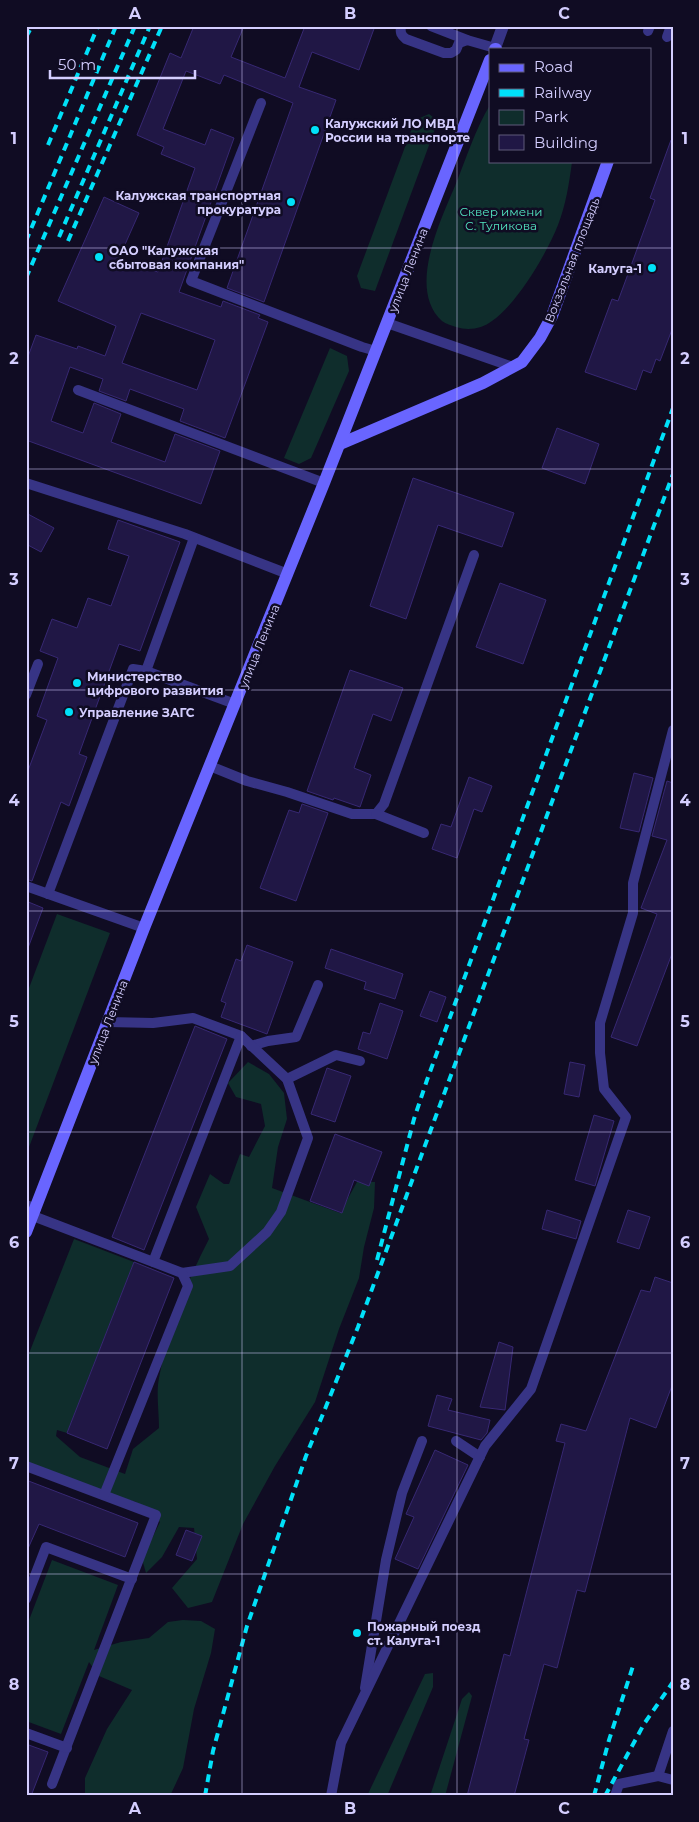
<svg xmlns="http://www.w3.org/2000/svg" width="699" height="1822" font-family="Montserrat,sans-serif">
  <rect width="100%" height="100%" fill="#100c23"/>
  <!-- green -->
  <g fill="#0f2d2c">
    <path d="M490 105V161L572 162C569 184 566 204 558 225 547 253 517 304 492 321 482 329 468 331 456 327 451 325 446 324 442 321 406 288 442 218 457 181 467 156 476 128 490 105Z"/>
    <polygon points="429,114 438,121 375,291 361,288 357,276 415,120"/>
    <polygon points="330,348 347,356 349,371 311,458 299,464 284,458"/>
    <polygon points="57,914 110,933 26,1155 26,996"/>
    <path d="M248 1062 269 1074 284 1093 287 1119 278 1147 272 1188 340 1213 357 1182H375L374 1208 364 1247 359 1278 339 1329 315 1402 275 1466 243 1524 212 1602 188 1608 172 1588 197 1559 194 1528 179 1527 162 1557 146 1573 142 1559 160 1522 136 1502 81 1486 26 1466V1361L74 1239 134 1262 67 1433 57 1430 56 1436 80 1457 125 1474 133 1449 159 1428C159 1412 156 1393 159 1378 168 1329 186 1283 209 1239L196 1207 210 1174 224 1184H229L240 1154 249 1157 265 1126 261 1104 236 1097 228 1083Z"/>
    <polygon points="52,1560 118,1585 94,1650 121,1642 149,1638 168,1622 183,1620 201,1621 215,1629 211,1653 194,1709 183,1768 170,1796 85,1796 85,1778 107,1729 132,1690 99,1676 89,1662 61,1734 26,1721 26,1628"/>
    <polygon points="433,1673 433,1687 387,1796 367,1796 425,1674"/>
    <polygon points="469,1692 472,1696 445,1796 430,1796 462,1699"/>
  </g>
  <!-- building -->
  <g fill="#201745" stroke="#372873" fill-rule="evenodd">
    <path d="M194 26H244L231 57 285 78 305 26H375L359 70 312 52 299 87 336 100 264 302 227 288 293 103 224 75 220 84 186 71 163 129 205 145 211 129 234 138 179 292 221 307 223 301 260 315 258 318 268 322 225 438 180 421 184 409 130 389 126 401 99 391 103 379 70 367 51 421 83 433 94 403 121 414 111 442 165 462 175 434 220 451 201 504 26 440V362L36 335 77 349 78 346 105 356 116 326 58 301 104 197 139 213 119 258 158 272 195 168 161 154 164 147 137 135 170 53 181 58ZM141 313 215 340 197 390 122 363Z"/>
    <polygon points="671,140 673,140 673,327 660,361 656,359 651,373 643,370 636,390 585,372 612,299 618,301 628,274 655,200 650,198"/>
    <polygon points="557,428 599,444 585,484 542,468"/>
    <polygon points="413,478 514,513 502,547 438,525 406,619 370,606"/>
    <polygon points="26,513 54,528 41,552 26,544"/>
    <polygon points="118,520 180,542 140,651 119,644 79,754 87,757 69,806 61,802 32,881 26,879 26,776 47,720 37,716 58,658 40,651 52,619 77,628 88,598 111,606 129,556 108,549"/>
    <polygon points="500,583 546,600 523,664 476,647"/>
    <polygon points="350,670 403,688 391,721 373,714 354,768 371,775 360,807 334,798 333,800 307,791"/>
    <polygon points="634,773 653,778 639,832 620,828"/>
    <polygon points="469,777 492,786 482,812 474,809 457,858 432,849 441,824 451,827"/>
    <polygon points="667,781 673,783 673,951 637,1046 611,1037 657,914 641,908 667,840 652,836"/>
    <polygon points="302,804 328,813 296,901 260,888 289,810 299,813"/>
    <polygon points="26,901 43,908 28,948 26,947"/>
    <polygon points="247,945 293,962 267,1034 221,1017 226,1003 221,1001 236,959 241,961"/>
    <polygon points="331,949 403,974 395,999 364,989 366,982 325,968"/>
    <polygon points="430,991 446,997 437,1022 420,1016"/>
    <polygon points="380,1003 403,1011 387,1059 358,1049 363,1032 370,1034"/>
    <polygon points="195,1026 227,1039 144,1250 112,1237"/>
    <polygon points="570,1062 585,1065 579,1097 564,1094"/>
    <polygon points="327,1068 351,1076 335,1122 311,1114"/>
    <polygon points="594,1115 614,1121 595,1186 575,1180"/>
    <polygon points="335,1134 382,1152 369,1186 354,1180 342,1213 310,1201"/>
    <polygon points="547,1210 581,1221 576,1239 542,1229"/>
    <polygon points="628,1210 650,1217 639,1249 617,1242"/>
    <polygon points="134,1262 174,1278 107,1449 67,1433"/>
    <polygon points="655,1277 673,1283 673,1383 656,1428 630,1418 585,1592 577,1590 557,1668 544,1664 524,1739 529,1740 514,1796 467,1796 504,1654 510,1656 565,1443 556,1441 561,1424 586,1431 641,1290 650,1292"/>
    <polygon points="499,1342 513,1347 505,1410 480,1407"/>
    <polygon points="437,1395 452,1399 448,1410 490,1420 487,1433 481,1440 428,1426"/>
    <polygon points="435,1450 468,1465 418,1569 395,1559 414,1517 406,1514"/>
    <polygon points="26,1480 138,1523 125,1557 39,1524 26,1553"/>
    <polygon points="186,1530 202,1536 192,1561 176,1555"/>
    <polygon points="26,1744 48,1752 31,1796 26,1796"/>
  </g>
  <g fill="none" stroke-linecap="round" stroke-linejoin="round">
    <!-- service -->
    <g stroke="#373485" stroke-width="10">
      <path d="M401 26C400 33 401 35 406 39L444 53H451L456 50 459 43 467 40"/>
      <polyline points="431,26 467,40 495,48"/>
      <polyline points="648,31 650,26"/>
      <polyline points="667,37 671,26"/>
      <polyline points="261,103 191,281 362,347 376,351"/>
      <polyline points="387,323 513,367"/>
      <polyline points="78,390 324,483"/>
      <polyline points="26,483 185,534 288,574"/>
      <polyline points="146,671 194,538"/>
      <polyline points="26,695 38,664"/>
      <polyline points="210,766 247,781 287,792 352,814 376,814 384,804 474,555"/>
      <polyline points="376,814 424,833"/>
      <polyline points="26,886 144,928"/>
      <polyline points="48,894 133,669 146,671 235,704"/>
      <polyline points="108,1022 153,1023 193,1018 241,1036"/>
      <polyline points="251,1046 268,1041 296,1037 318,985"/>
      <polyline points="287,1079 336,1055 360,1061"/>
      <polyline points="26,1205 36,1209"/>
      <polyline points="33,1216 182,1273 230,1266 267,1232 281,1212 308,1138 287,1079 241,1036 153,1262"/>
      <polyline points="456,1441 480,1457"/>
      <polyline points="26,1466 156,1515 52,1784"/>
      <polyline points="104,1495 188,1286 182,1273"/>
      <polyline points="26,1599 46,1547 132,1579"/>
      <polyline points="365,1688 386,1560 402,1493 422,1441"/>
      <polyline points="26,1733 67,1748"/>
      <polyline points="658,1776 673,1731"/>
      <polyline points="331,1796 341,1743 485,1446 531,1389 626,1117 604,1089 600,1053 600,1023 633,913 633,883 673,730"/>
      <polyline points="615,1796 619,1784 658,1776 673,1780"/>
    </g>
    <!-- minor -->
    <polyline stroke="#373485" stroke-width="12" points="495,48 503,26"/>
    <!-- secondary -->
    <g stroke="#6965ff" stroke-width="12">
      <polyline points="495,49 496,49"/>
      <polyline points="340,444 483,383 522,362 540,338 552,316 608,161"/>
      <polyline points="26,1232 144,928 324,483 490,60"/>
    </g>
    <!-- rail -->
    <g stroke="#00e1f9" stroke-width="4" stroke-dasharray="8 6" stroke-linecap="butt">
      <polyline points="26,37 32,26"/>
      <polyline points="48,145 98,26"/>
      <polyline points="59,237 150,26"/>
      <polyline points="26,241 116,26"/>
      <polyline points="68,241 162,26"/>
      <polyline points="26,278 135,26"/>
      <polyline points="377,1260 414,1119 427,1080 673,408"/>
      <polyline points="205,1796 213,1751 247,1626 306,1456 358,1327 673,474"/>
      <polyline points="594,1796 609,1740 633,1666"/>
      <polyline points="605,1796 644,1724 673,1682"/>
    </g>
  </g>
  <!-- grid -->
  <path fill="none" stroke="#d4ceff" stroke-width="1" stroke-opacity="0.55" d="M242 26V1796M457 26V1796M26 248H673M26 469H673M26 690H673M26 911H673M26 1132H673M26 1353H673M26 1574H673"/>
  <!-- markers -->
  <g fill="#00e1f9" stroke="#100c23" stroke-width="2">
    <circle cx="315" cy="130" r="5"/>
    <circle cx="291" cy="202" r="5"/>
    <circle cx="99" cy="257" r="5"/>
    <circle cx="652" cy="268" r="5"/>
    <circle cx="77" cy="683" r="5"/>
    <circle cx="69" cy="712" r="5"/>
    <circle cx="357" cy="1633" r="5"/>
  </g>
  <g text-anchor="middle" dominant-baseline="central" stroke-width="5" stroke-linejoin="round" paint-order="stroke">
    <!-- poi labels -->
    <g font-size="12" font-weight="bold" fill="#d4ceff" stroke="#100c23" text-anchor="start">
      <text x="325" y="123">Калужский ЛО МВД<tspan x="325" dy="14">России на транспорте</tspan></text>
      <text x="281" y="195" text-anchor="end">Калужская транспортная<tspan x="281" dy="14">прокуратура</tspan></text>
      <text x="109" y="250">ОАО "Калужская<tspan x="109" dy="14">сбытовая компания"</tspan></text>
      <text x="642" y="268" text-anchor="end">Калуга-1</text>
      <text x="87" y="676">Министерство<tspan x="87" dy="14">цифрового развития</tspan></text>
      <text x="79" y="712">Управление ЗАГС</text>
      <text x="367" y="1626">Пожарный поезд<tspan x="367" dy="14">ст. Калуга-1</tspan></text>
    </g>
    <!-- park labels -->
    <g font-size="12" fill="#53e6c1" stroke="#100c23">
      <text x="501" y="211">Сквер имени<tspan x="501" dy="14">С. Туликова</tspan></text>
    </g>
    <!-- street labels -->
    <g font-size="12" fill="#d4ceff" stroke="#100c23">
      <text transform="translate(572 260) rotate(-69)">Вокзальная площадь</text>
      <text transform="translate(408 270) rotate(-69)">улица Ленина</text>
      <text transform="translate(259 646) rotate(-68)">улица Ленина</text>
      <text transform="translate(108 1022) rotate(-69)">улица Ленина</text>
    </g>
  </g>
  <!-- border -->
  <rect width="699" height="1822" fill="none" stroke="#100c23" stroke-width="55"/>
  <!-- legend -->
  <rect x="489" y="48" width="162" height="115" fill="#100c23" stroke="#5e5a7b"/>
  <rect x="499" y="64" width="25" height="8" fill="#6965ff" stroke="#5e5a7b"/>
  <text x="534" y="72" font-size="15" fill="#d4ceff">Road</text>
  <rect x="499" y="89" width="25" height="8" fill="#00e1f9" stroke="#5e5a7b"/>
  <text x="534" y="98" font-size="15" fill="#d4ceff">Railway</text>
  <rect x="499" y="110" width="25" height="15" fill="#0f2d2c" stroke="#5e5a7b"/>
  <text x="534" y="122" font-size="15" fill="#d4ceff">Park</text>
  <rect x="499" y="135" width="25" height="15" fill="#201745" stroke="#5e5a7b"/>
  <text x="534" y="148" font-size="15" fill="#d4ceff">Building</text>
  <!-- scale -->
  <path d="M50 70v8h145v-8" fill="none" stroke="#d4ceff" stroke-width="2.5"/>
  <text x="58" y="70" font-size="15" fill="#d4ceff" stroke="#100c23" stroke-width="4" paint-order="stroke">50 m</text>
  <rect x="28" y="28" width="644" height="1766" fill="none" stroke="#d4ceff" stroke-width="2"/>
  <g font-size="16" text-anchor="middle" font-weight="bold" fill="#d4ceff">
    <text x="135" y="19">A</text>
    <text x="350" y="19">B</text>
    <text x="564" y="19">C</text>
    <text x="14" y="144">1</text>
    <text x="685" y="144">1</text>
    <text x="14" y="364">2</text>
    <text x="685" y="364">2</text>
    <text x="14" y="585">3</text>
    <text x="685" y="585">3</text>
    <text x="14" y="806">4</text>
    <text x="685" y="806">4</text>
    <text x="14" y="1027">5</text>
    <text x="685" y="1027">5</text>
    <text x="14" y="1248">6</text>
    <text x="685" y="1248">6</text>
    <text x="14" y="1469">7</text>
    <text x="685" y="1469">7</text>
    <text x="14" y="1690">8</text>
    <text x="685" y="1690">8</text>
    <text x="135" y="1814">A</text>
    <text x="350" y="1814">B</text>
    <text x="564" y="1814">C</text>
  </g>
</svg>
